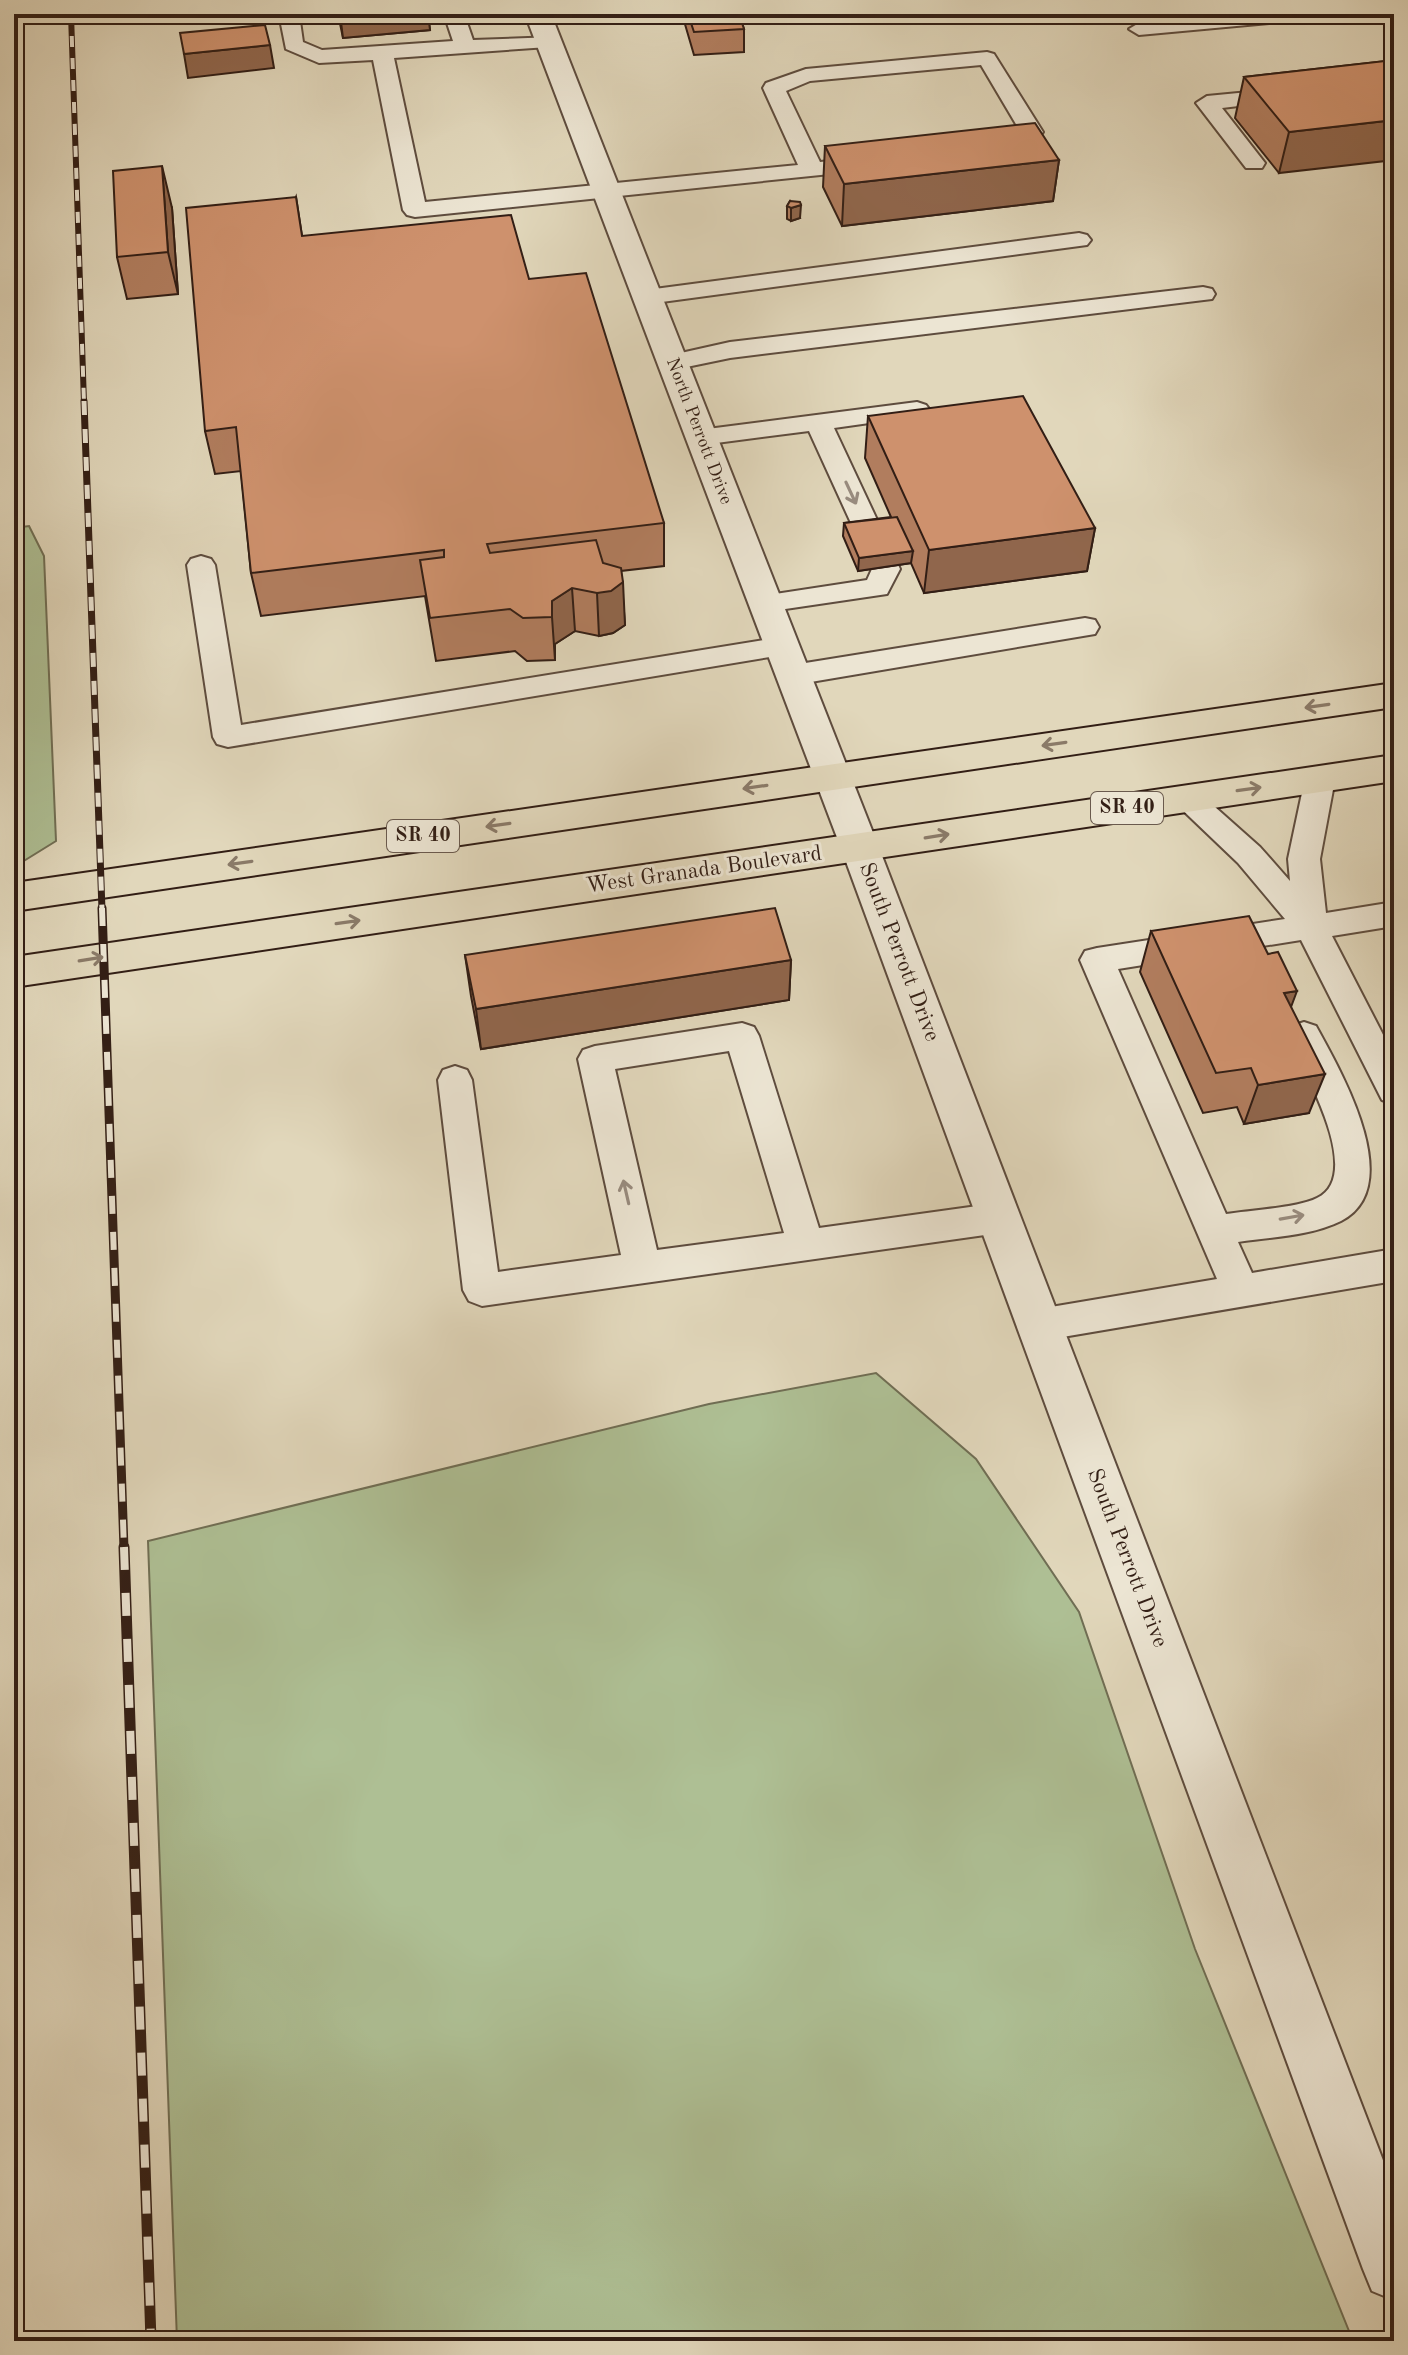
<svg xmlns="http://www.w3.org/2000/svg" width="1408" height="2355" font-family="'Old Standard TT',serif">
  <rect width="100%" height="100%" fill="#e1d7bb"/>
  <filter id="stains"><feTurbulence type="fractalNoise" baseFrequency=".0025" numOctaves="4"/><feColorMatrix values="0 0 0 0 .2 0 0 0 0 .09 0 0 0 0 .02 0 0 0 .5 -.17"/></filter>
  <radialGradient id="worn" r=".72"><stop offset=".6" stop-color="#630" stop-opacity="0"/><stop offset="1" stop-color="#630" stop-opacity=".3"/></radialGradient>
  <!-- green -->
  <g fill="#aebf94" stroke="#706e54" stroke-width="2">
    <polygon points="29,526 44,556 56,841 14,867 14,528"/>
    <polygon points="876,1373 976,1459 1079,1612 1195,1949 1353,2341 177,2341 148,1541 709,1404"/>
  </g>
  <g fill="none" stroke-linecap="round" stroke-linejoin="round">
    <defs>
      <g id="lane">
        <path d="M279 14H299L303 42 322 50 453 41 444 14H464L473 40 555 37 558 41 548 47 394 58 425 202 798 165 763 88 766 83 806 69 987 52 994 54 1043 132C1030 149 1016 161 994 156L991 151 994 146 1008 143 1020 131 981 65 810 81 786 91 820 162 871 157 879 159 882 164 879 169 415 217 407 215 403 210 373 60 319 63 286 49Z"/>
        <polygon points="1235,14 1312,14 1302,20 1139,35 1129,29 1139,23"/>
        <polygon points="1289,88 1300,94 1297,99 1222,108 1265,163 1262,168 1246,168 1196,103 1207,96"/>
        <polygon points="1079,233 1087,235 1091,240 1087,245 647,304 638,302 635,297 638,292 647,290"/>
        <polygon points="1203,287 1212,289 1215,294 1212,299 730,358 672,370 663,367 659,362 663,357 730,342"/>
        <polygon points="917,402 926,405 930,410 926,415 834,428 900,569 887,594 765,612 755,609 751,603 755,597 867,580 872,569 809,431 701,445 692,443 688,437 692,431"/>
        <polygon points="201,556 211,559 215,565 241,725 782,637 792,639 796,646 792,653 782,655 228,747 217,744 213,737 187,565 191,559"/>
        <polygon points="1085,618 1095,620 1099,627 1095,634 793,685 783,682 778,675 783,668 793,665"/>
        <path d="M1320 768 1331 772 1335 779 1320 859 1326 913 1394 902V926L1332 936 1394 1056V1104L1382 1100 1301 940 1118 969 1226 1214C1249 1210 1298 1208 1317 1198 1366 1175 1302 1067 1287 1035L1292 1026 1304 1022 1316 1026C1340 1070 1408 1186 1341 1221 1311 1236 1271 1237 1238 1242L1252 1273 1394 1249V1281L1039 1341 1026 1336 1020 1325 1026 1314 1039 1309 1217 1279 1080 960 1085 951 1097 948 1285 919 1238 863 1171 799 1175 791 1186 788 1197 791 1260 847 1290 881 1288 859 1305 779 1309 772Z"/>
        <path d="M742 1023 754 1027 759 1036 819 1228 999 1203 1012 1207 1017 1218 1012 1229 999 1233 482 1306 469 1301 463 1290 438 1080 443 1070 455 1066 467 1070 472 1080 498 1272 621 1255 578 1059 583 1050 595 1046ZM729 1051 784 1233 657 1250 615 1069Z"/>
      </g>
      <polygon id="street" points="525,14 551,14 879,848 1394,2189 1394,2300 1372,2291 1363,2269 841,848"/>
      <g id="primary">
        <polygon points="1394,683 1394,707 14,911 14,883"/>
        <polygon points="1394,755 1394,781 14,987 14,957"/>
      </g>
    </defs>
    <!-- lane casing -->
    <use href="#lane" stroke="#5e4c3e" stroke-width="4"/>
    <!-- street casing -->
    <use href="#street" stroke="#5e4c3e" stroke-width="4"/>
    <!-- primary casing -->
    <use href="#primary" stroke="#321e15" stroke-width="4"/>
    <!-- lane -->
    <use href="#lane" fill="#ece5d3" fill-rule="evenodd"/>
    <!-- street -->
    <use href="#street" fill="#ece5d3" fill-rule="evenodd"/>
    <!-- primary -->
    <use href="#primary" fill="#e1d7bb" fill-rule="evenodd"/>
    <defs>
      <polyline id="rail-far3" points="71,14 84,403"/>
      <polyline id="rail-far2" points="84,401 102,910"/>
      <polyline id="rail-far1" points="102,908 124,1549"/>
      <polyline id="rail" points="124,1547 151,2341"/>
    </defs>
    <!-- rail-far3 casing -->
    <use href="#rail-far3" stroke="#321e15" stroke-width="6"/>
    <!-- rail-far2 casing -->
    <use href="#rail-far2" stroke="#321e15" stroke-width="7"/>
    <!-- rail-far1 casing -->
    <use href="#rail-far1" stroke="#321e15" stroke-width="9"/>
    <!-- rail casing -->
    <use href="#rail" stroke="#321e15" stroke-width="11"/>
    <!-- rail-far3 -->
    <use href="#rail-far3" stroke="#ece5d3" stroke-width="4" stroke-dasharray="11" stroke-linecap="butt"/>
    <!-- rail-far2 -->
    <use href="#rail-far2" stroke="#ece5d3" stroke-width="5" stroke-dasharray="14" stroke-linecap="butt"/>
    <!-- rail-far1 -->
    <use href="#rail-far1" stroke="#ece5d3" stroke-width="6" stroke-dasharray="18" stroke-linecap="butt"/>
    <!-- rail -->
    <use href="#rail" stroke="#ece5d3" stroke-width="8" stroke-dasharray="23" stroke-linecap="butt"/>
  </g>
  <!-- wall -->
  <g fill="#b17d5e" stroke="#321e15" stroke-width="2">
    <polygon points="338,14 428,14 430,30 343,38"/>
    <polygon points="682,14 739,14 744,29 744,52 694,55"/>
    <polygon points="1394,60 1279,173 1235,118 1244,77"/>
    <polygon points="825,146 1059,160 1053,201 842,226 823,187"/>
    <polygon points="296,197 302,236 529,279 664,523 664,566 621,571 625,625 613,633 599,636 575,631 555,644 555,660 527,661 515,651 436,661 425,596 261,616 251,573 241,471 215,474 205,431"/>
    <polygon points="790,201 800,218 791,221 787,219 787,206"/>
    <polygon points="172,208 178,294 127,299 117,257"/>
    <polygon points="868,416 1095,528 1087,571 924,593 911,563 858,571 843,536 844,523 891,517 865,458"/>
    <polygon points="1151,931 1291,1007 1309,1113 1244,1124 1237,1107 1203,1113 1140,972"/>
    <polygon points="465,955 791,960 789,1000 481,1049 471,996"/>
  </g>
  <!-- shaded-wall -->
  <g fill="#90664c" stroke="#321e15" stroke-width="2">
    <polygon points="340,14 428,14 430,30 343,38"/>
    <polygon points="270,45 274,68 188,78 184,54"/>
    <polygon points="1394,120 1394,160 1279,173 1289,132"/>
    <polygon points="1059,160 1053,201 842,226 844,184"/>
    <polygon points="162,166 172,208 178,294 168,252"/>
    <polygon points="801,205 800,218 791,221 791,208"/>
    <polygon points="1095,528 1087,571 924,593 929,550"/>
    <polygon points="913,551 911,563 858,571 859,558"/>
    <polygon points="623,582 625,625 613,633 599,636 597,593"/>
    <polygon points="572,588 575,631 555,644 555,660 552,617 552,601"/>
    <polygon points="791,960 789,1000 481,1049 476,1009"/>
    <polygon points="1297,991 1282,1031 1284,993"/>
    <polygon points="1325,1074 1309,1113 1244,1124 1258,1085"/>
  </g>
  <!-- building -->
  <g fill="#ce916d" stroke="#321e15" stroke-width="2">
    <polygon points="688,14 739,14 744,29 694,32"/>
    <polygon points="265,25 270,45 184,54 180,33"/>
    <polygon points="1394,60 1394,120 1289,132 1244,77"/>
    <polygon points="1035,123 1059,160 844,184 825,146"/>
    <polygon points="162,166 168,252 117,257 113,171"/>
    <polygon points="296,197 302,236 511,215 529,279 586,273 664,523 487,544 490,553 596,540 603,563 621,568 623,582 611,591 597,593 572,588 552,601 552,617 523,618 510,609 430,618 420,560 444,557 444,550 251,573 236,427 205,431 186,208"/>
    <polygon points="790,201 800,202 801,205 791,208 787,206"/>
    <polygon points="1023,396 1095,528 929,550 868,416"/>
    <polygon points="897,517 913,551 859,558 844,523"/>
    <polygon points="775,908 791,960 476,1009 465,955"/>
    <polygon points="1249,916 1268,954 1278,952 1297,991 1284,993 1325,1074 1258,1085 1251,1068 1216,1073 1151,931"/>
  </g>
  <!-- one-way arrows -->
  <defs><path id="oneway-shaft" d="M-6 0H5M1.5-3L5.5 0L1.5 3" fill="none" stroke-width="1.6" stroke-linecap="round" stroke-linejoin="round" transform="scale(2)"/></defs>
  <g stroke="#988b7e">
    <use href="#oneway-shaft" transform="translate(851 493) rotate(65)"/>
    <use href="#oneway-shaft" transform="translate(626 1192) rotate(-103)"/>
    <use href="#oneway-shaft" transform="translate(1292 1217) rotate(-10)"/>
  </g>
  <g stroke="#8a7a68">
    <use href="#oneway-shaft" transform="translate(1317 706) rotate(172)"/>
    <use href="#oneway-shaft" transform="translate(1054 744) rotate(172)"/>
    <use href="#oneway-shaft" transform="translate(755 787) rotate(172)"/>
    <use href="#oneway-shaft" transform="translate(1249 789) rotate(-8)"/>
    <use href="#oneway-shaft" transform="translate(498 825) rotate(172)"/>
    <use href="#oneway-shaft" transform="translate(937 836) rotate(-9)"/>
    <use href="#oneway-shaft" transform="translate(240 863) rotate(172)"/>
    <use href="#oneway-shaft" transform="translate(348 922) rotate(-8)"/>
    <use href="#oneway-shaft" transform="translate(91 959) rotate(-9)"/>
  </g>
  <g text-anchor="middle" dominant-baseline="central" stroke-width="6" stroke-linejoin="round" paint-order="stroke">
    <!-- far-street labels -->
    <g font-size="18" fill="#321e15" stroke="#ece5d3">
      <text transform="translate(699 431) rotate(69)">North Perrott Drive</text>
    </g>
    <!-- shield labels -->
    <g fill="#ece5d3" stroke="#6a5a4e" stroke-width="2">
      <rect x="1091" y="792" width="72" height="32" rx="6"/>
      <rect x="387" y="820" width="72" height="32" rx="6"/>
    </g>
    <g font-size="20" font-weight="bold" fill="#321e15">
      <text x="1127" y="808">SR 40</text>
      <text x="423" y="836">SR 40</text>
    </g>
    <!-- street labels -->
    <g font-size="22" fill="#321e15" stroke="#ece5d3">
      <text transform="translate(704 870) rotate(-8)">West Granada Boulevard</text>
      <text transform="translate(899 952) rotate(69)">South Perrott Drive</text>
      <text transform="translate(1127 1558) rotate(69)">South Perrott Drive</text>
    </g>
  </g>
  <!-- margin -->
  <rect width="1408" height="2355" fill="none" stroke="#e1d7bb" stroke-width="48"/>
  <rect x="16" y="16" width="1376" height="2323" fill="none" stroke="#321e15" stroke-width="4"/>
  <rect x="24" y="24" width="1360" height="2307" fill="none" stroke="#321e15" stroke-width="2"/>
  <rect width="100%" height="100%" filter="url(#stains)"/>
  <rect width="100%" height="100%" fill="url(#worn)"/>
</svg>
